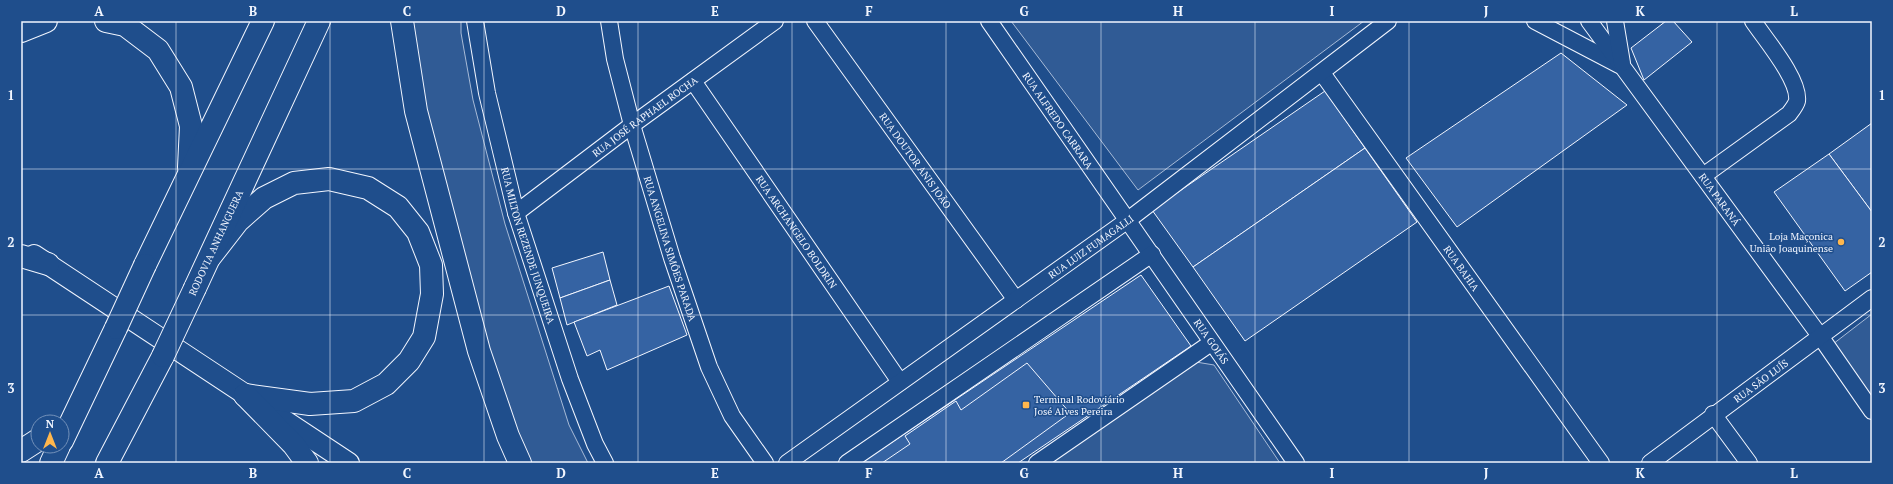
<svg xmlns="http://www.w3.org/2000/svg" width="1893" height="484" font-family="'PT Serif',serif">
  <rect width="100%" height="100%" fill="#1f4e8c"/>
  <!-- built -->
  <g fill="#305b95" stroke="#a8bbd7">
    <polygon points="410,21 461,21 461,33 473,100 505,224 569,425 588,463 530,463 496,383 422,110"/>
    <polygon points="1011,21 1364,21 1138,190"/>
    <polygon points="1872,314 1872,399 1833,344"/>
    <polygon points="1196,362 1214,365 1280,463 1051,463"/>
  </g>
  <!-- building -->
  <g fill="#3563a3" stroke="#f2f6ff">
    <polygon points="1666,21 1673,21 1692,42 1644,80 1631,48"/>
    <polygon points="1561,53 1627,105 1457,227 1406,158"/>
    <polygon points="1325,91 1365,148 1193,267 1152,210"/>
    <polygon points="1872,123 1872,212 1829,154"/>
    <polygon points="1365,148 1417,222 1245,341 1193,267"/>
    <polygon points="1829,154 1872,212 1872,272 1845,291 1774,192"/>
    <polygon points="603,252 610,280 560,298 552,268"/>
    <polygon points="1141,275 1191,346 1018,463 861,463"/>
    <polygon points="610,280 617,305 567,325 560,298"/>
    <polygon points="669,286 687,335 607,370 600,350 587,356 574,322"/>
    <polygon points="1027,363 1070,413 1001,463 882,463 910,444 905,436 956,401 961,410"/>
  </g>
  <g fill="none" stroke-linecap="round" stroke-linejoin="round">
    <defs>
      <g id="minor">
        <path id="s1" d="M475 21 487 93 516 213 570 379 595 444 605 463"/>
        <path id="s2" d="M609 21 615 59 632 125 672 258 709 367 732 416 765 463"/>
        <path id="s3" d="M815 21 1016 300"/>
        <path id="s4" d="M989 21 1296 463"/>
        <polyline points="1535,21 1619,65"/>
        <path id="s5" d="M1589 21 1820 336 1872 411"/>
        <polyline points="1615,21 1622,63"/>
        <path id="s6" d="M1322 73 1601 463"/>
        <path id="s7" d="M693 81 900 382"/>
        <path d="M1703 176 1789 114C1792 110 1796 105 1797 101 1800 80 1765 39 1753 21"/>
        <path id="s8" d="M516 213 632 125 775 21"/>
        <polyline points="1713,414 1749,463"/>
        <path id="s9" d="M787 463 1128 220 1388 21"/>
        <polyline points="847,463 1152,254"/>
        <polyline points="1037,463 1211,343"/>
        <path id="s10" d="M1650 463 1872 298"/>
      </g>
      <polyline id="major" points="34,255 349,463"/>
      <g id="highway">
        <polyline points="106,21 125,25 158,50 181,87 191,126 189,167"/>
        <polyline points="402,21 416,111 479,351 508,436 520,463"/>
        <polyline points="21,31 46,21"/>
        <polyline points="21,256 48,264"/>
        <polyline points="210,257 238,221 264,198 294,183 329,179 368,188 398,207 418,232 431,265 432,294 424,337 409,361 386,384 354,401 310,404 245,395"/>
        <polyline points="145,265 263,21"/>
        <polyline points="195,288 319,21"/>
        <polyline points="245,395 293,444 307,463"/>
        <polyline points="62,441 116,328"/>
        <polyline points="21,451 38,440"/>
        <polyline points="51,463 59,446"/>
        <polyline points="107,463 163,356"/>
      </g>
    </defs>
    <!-- minor casing -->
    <use href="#minor" stroke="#f2f6ff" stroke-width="18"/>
    <!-- major casing -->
    <use href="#major" stroke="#f2f6ff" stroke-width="22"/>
    <!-- highway casing -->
    <use href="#highway" stroke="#f2f6ff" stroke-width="24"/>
    <!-- minor -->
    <use href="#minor" stroke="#1f4e8c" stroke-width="16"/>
    <!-- major -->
    <use href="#major" stroke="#1f4e8c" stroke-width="20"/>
    <!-- highway -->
    <use href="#highway" stroke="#1f4e8c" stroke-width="22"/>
    <defs>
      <g id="highway-bridge">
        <polyline points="116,328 145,265"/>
        <polyline points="163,356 195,288"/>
      </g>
    </defs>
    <!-- highway-bridge casing -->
    <use href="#highway-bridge" stroke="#f2f6ff" stroke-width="24" stroke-linecap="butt"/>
    <!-- highway-bridge -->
    <use href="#highway-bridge" stroke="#1f4e8c" stroke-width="22"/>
  </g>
  <!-- grid -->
  <path fill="none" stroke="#f2f6ff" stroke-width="1" stroke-opacity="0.55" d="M176 21V463M330 21V463M484 21V463M638 21V463M792 21V463M946 21V463M1101 21V463M1255 21V463M1409 21V463M1563 21V463M1717 21V463M21 169H1872M21 315H1872"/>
  <!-- markers -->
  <g fill="#ffb74d" stroke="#1f4e8c" stroke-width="1.5">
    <circle cx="1841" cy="242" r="4"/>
    <rect x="1022" y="401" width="8" height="8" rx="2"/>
  </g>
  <g text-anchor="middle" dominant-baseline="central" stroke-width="3" stroke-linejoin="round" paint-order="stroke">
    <!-- street labels -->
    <g font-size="10" fill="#f2f6ff" stroke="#1f4e8c">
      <text stroke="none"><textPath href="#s8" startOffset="161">RUA JOSÉ RAPHAEL ROCHA</textPath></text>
      <text stroke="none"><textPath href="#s4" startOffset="121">RUA ALFREDO CARRARA</textPath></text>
      <text stroke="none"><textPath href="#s3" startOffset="172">RUA DOUTOR ANIS JOÃO</textPath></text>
      <text stroke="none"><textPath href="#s5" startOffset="221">RUA PARANÁ</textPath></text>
      <text stroke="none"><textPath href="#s7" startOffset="183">RUA ARCHANGELO BOLDRIN</textPath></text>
      <text transform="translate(216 243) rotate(-65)">RODOVIA ANHANGUERA</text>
      <text stroke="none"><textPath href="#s1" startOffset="231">RUA MILTON REZENDE JUNQUEIRA</textPath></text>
      <text stroke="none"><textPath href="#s9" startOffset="373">RUA LUIZ FUMAGALLI</textPath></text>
      <text stroke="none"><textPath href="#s2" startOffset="236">RUA ANGELINA SIMÕES PARADA</textPath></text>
      <text stroke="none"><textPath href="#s6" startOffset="240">RUA BAHIA</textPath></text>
      <text stroke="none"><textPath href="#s4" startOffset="390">RUA GOIÁS</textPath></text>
      <text stroke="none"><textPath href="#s10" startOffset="138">RUA SÃO LUÍS</textPath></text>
    </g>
    <!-- poi labels -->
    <g font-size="10" fill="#f2f6ff" stroke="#1f4e8c" text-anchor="end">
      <text x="1833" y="236">Loja Maçonica<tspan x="1833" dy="12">União Joaquinense</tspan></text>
      <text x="1034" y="399" text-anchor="start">Terminal Rodoviário<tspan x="1034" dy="12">José Alves Pereira</tspan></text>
    </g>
  </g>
  <!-- border -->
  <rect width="1893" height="484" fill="none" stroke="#1f4e8c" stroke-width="44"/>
  <!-- north arrow -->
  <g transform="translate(50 434)"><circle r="19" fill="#1f4e8c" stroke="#7391ba"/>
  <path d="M0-3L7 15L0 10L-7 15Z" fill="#ffb74d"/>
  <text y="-6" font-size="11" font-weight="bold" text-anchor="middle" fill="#f2f6ff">N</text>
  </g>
  <rect x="22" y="22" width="1849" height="440" fill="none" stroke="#f2f6ff" stroke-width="1.5"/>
  <g font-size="13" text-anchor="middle" font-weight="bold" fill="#f2f6ff">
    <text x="99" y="16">A</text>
    <text x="253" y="16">B</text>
    <text x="407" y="16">C</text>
    <text x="561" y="16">D</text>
    <text x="715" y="16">E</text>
    <text x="869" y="16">F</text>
    <text x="1024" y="16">G</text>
    <text x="1178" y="16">H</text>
    <text x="1332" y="16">I</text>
    <text x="1486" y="16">J</text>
    <text x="1640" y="16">K</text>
    <text x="1794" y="16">L</text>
    <text x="11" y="100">1</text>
    <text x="1882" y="100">1</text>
    <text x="11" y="247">2</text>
    <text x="1882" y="247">2</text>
    <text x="11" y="393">3</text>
    <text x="1882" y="393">3</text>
    <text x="99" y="478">A</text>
    <text x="253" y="478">B</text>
    <text x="407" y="478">C</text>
    <text x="561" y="478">D</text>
    <text x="715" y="478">E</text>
    <text x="869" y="478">F</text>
    <text x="1024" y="478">G</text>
    <text x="1178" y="478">H</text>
    <text x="1332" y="478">I</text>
    <text x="1486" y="478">J</text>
    <text x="1640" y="478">K</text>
    <text x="1794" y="478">L</text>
  </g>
</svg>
